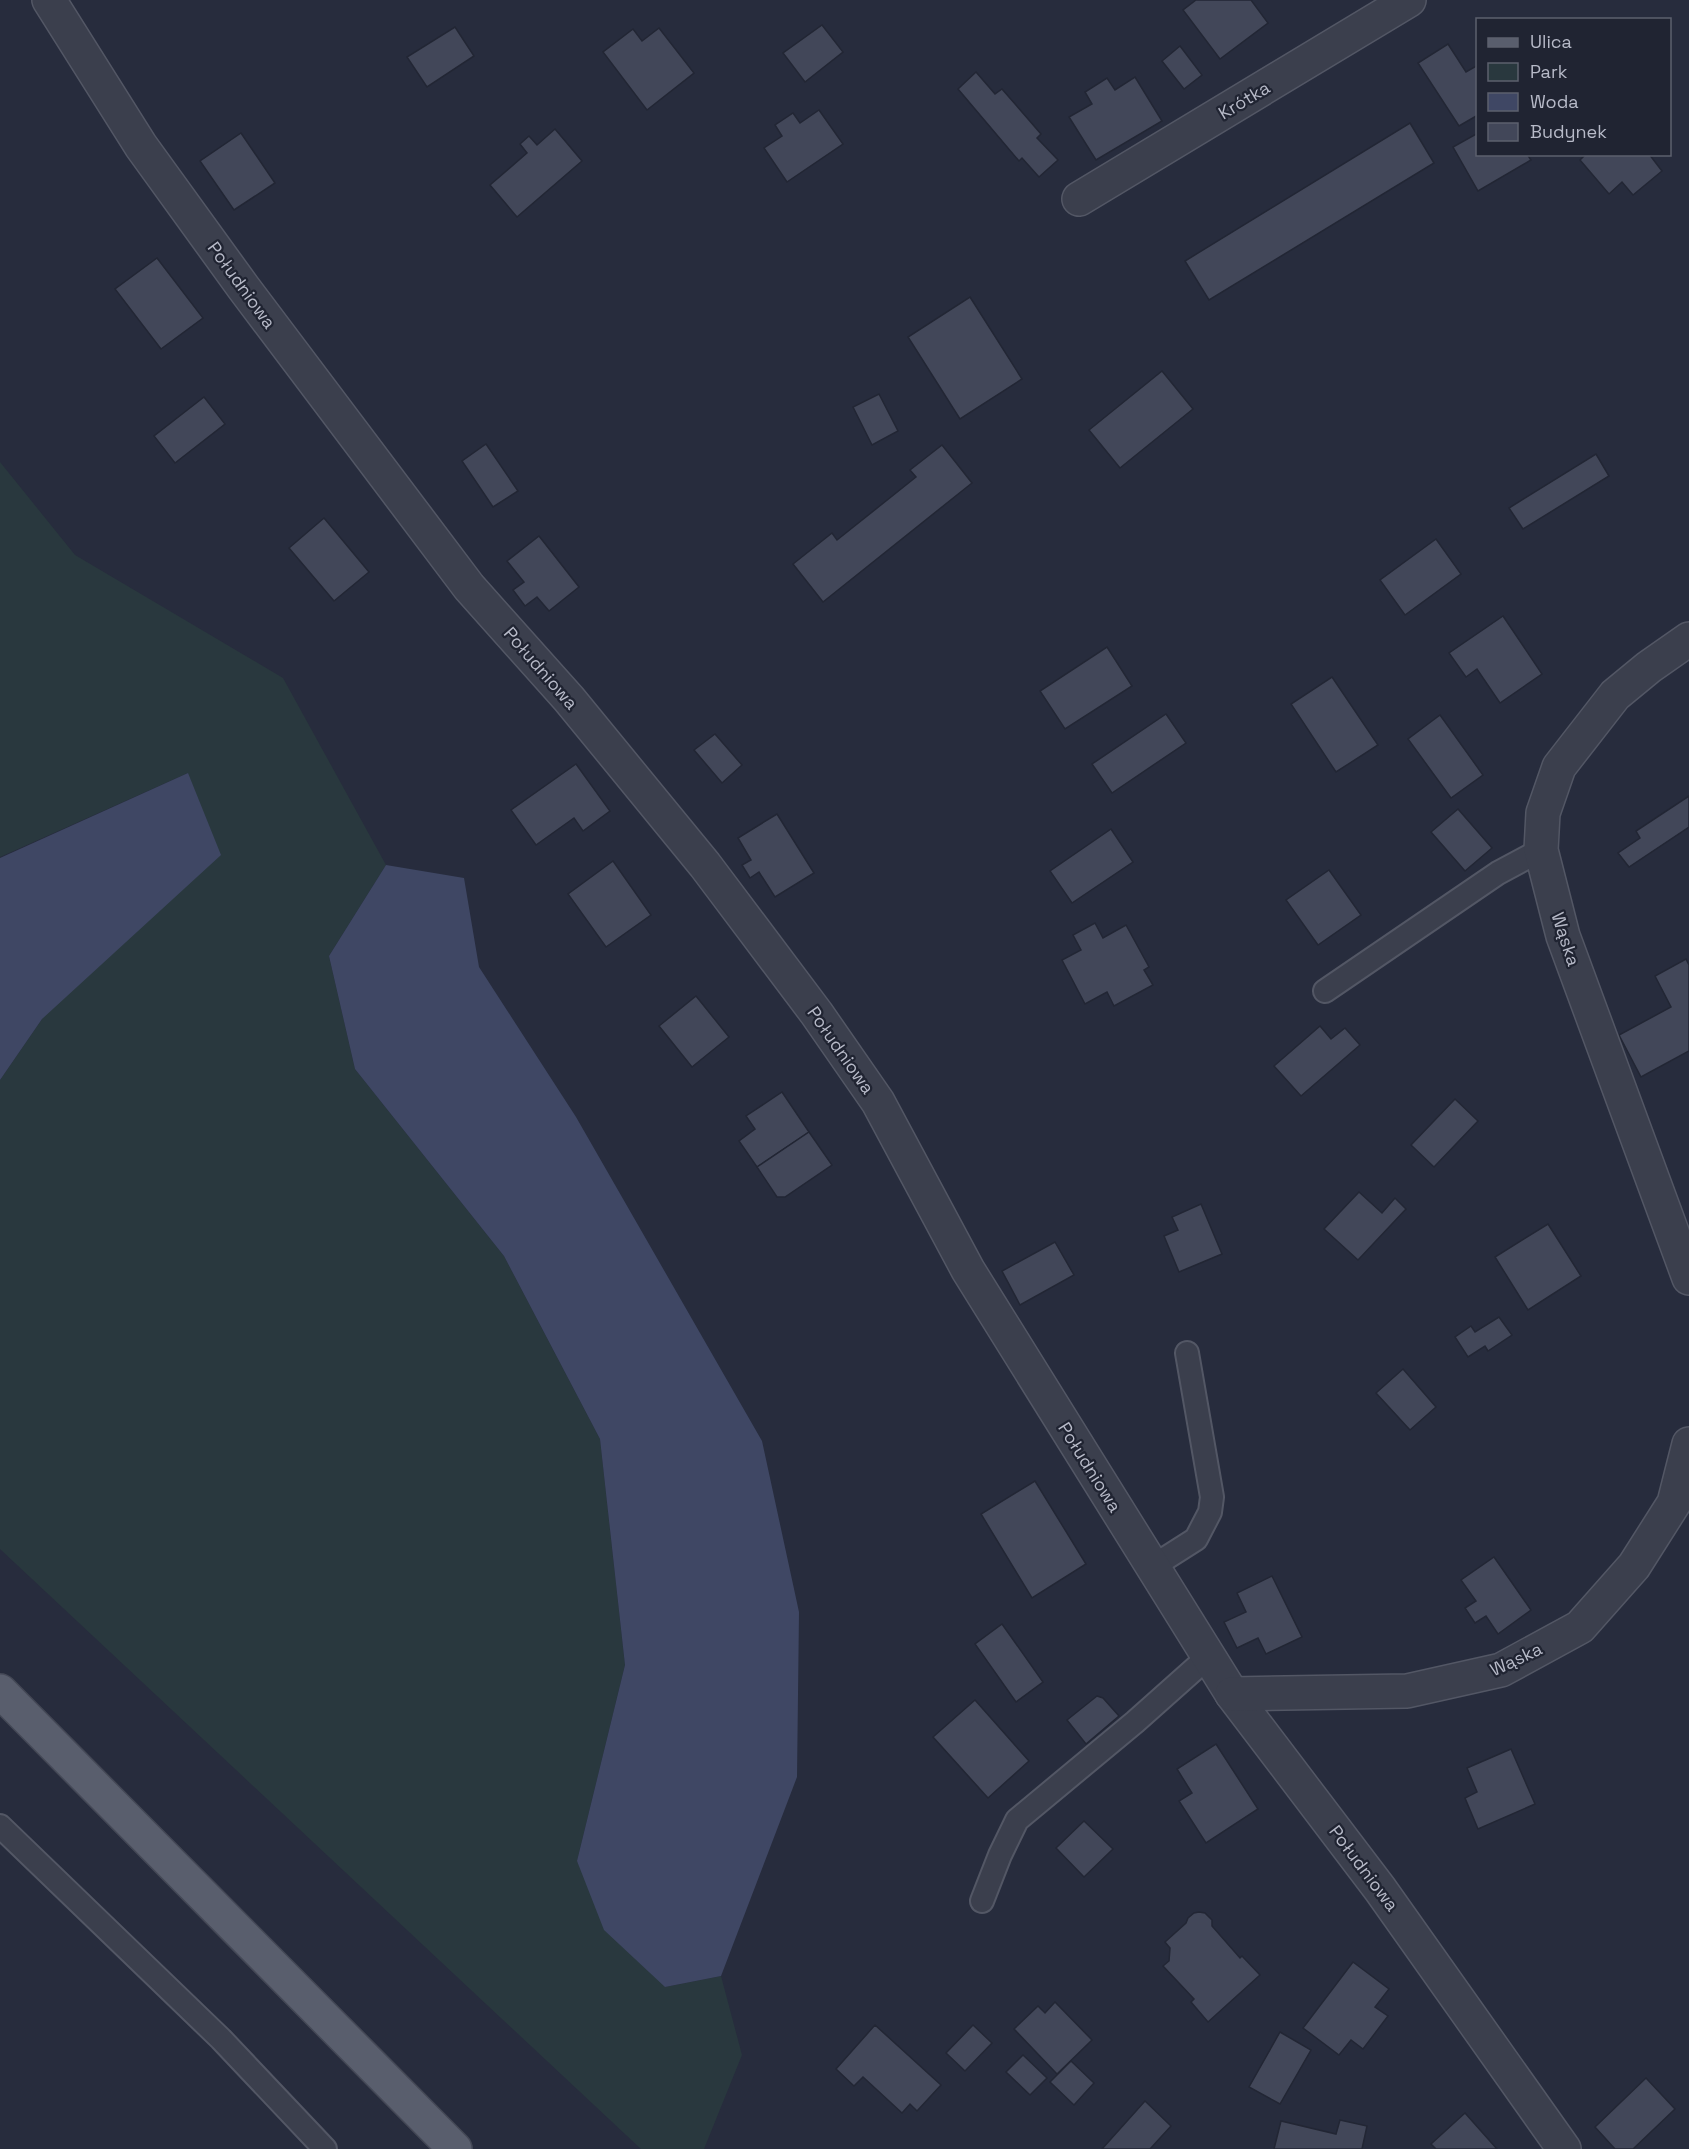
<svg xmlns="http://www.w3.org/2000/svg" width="1689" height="2149" font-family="'Space Grotesk',sans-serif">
  <rect width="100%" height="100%" fill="#272c3d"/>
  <!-- green -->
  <polygon fill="#29383e" points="0,462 75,555 283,678 386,865 329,956 355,1069 504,1256 600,1439 625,1665 577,1861 665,1987 721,1976 742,2055 704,2149 641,2149 0,1549 0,1080 42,1019 188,773 0,857"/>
  <!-- water -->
  <g fill="#3f4764">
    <polygon points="188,773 221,855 42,1019 0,1080 0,858"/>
    <polygon points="386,865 464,878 479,967 576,1117 762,1441 799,1612 797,1777 721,1976 665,1987 604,1930 577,1861 625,1665 600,1439 504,1256 355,1069 329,956"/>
  </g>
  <!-- building -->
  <g fill="#424759" stroke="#222634" stroke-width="1.5">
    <polygon points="1196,0 1251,0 1268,23 1220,59 1183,10"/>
    <polygon points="822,25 843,52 805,82 783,53"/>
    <polygon points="455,27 474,56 427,87 407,57"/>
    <polygon points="659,28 694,73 647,110 603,52 633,29 642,41"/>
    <polygon points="1448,44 1466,72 1478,65 1478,115 1459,126 1418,63"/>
    <polygon points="1180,46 1202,75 1184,89 1162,61"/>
    <polygon points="976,72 995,94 1002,89 1041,134 1037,138 1058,160 1039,177 1022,158 1019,161 958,89"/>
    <polygon points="1135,77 1162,121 1096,160 1069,117 1092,104 1085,92 1107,78 1115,90"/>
    <polygon points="819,110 843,144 787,182 764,148 782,136 775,125 793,113 800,123"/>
    <polygon points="1410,123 1434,163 1209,300 1185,261"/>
    <polygon points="555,129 582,161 517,217 490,185 527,153 520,144 529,136 537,145"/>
    <polygon points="241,133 275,183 234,210 200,161"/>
    <polygon points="1478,133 1478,154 1527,154 1531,160 1478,191 1453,147"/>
    <polygon points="1586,154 1649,154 1662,171 1633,195 1622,182 1609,194 1580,160"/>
    <polygon points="157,258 203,318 161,349 115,289"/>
    <polygon points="970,297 1022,379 960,419 908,337"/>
    <polygon points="1162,371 1193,409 1120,468 1089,430"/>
    <polygon points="879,394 898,431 872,445 853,407"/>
    <polygon points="204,397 225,424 175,463 154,436"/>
    <polygon points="486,444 518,491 493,507 462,461"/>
    <polygon points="942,445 972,483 823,602 793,564 832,533 837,540 916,477 910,470"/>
    <polygon points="1596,454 1609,476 1523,529 1509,508"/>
    <polygon points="324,518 369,572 334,601 289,548"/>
    <polygon points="539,536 579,587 549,611 537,597 525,606 513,590 524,582 507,561"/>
    <polygon points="1436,539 1461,574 1405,615 1380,580"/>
    <polygon points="1503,616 1542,674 1500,703 1477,669 1466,677 1449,653"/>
    <polygon points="1107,647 1132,686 1065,729 1040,691"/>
    <polygon points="1332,677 1378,745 1336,772 1291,704"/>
    <polygon points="1166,714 1186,743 1112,793 1092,764"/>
    <polygon points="1440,715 1483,775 1451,798 1408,739"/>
    <polygon points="715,734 742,765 722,783 694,750"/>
    <polygon points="576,764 610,811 583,831 574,818 536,845 511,810"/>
    <polygon points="1689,796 1689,827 1629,867 1618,853 1640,838 1636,831"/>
    <polygon points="1458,809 1492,848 1465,871 1431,832"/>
    <polygon points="777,814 814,873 775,897 759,872 750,878 742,865 751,860 738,838"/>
    <polygon points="1111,829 1133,862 1072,903 1050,871"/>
    <polygon points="613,861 651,915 606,947 568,894"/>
    <polygon points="1329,870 1361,915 1318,945 1286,900"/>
    <polygon points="1095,923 1103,938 1126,925 1149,967 1144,970 1153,985 1114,1006 1107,992 1085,1004 1062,960 1081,950 1073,935"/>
    <polygon points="1686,959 1689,965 1689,1051 1641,1077 1619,1035 1671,1007 1655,976"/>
    <polygon points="696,996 729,1037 692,1067 659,1026"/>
    <polygon points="1320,1026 1331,1039 1345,1028 1360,1045 1301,1096 1274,1066"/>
    <polygon points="782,1092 809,1132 757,1167 739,1141 755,1129 746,1116"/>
    <polygon points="1455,1099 1478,1121 1434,1167 1411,1145"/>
    <polygon points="809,1132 832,1165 785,1197 777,1197 757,1167"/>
    <polygon points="1359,1192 1382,1213 1395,1198 1406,1209 1358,1260 1324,1229"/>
    <polygon points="1201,1204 1222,1254 1179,1272 1164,1236 1178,1230 1172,1217"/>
    <polygon points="1548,1224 1581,1276 1528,1310 1495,1257"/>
    <polygon points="1055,1242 1074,1275 1020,1305 1002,1271"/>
    <polygon points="1499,1317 1512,1335 1488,1351 1485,1346 1468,1357 1455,1337 1471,1326 1475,1332"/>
    <polygon points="1403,1369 1436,1407 1410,1430 1376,1393"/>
    <polygon points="1035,1481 1086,1564 1032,1598 981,1514"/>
    <polygon points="1494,1557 1531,1610 1498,1634 1486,1616 1475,1623 1465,1608 1476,1601 1461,1580"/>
    <polygon points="1272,1576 1302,1637 1266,1654 1258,1638 1237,1648 1224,1622 1246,1612 1237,1593"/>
    <polygon points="1002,1624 1043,1682 1016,1702 975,1644"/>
    <polygon points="1097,1696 1103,1698 1119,1716 1086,1744 1067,1720"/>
    <polygon points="975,1700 1029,1761 988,1798 933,1737"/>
    <polygon points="1216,1744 1258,1809 1206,1843 1179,1801 1192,1793 1177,1769"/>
    <polygon points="1511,1749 1535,1804 1478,1829 1465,1798 1477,1792 1467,1768"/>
    <polygon points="1084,1821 1113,1849 1084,1877 1056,1848"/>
    <polygon points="1199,1912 1205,1913 1212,1920 1212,1926 1240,1958 1242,1956 1260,1975 1208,2022 1191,2002 1194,1999 1163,1966 1169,1961 1170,1948 1165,1942 1186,1923 1188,1918 1194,1913"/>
    <polygon points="1353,1962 1389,1989 1375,2007 1388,2016 1363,2049 1351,2040 1339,2055 1303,2028"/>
    <polygon points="1055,2002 1092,2040 1057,2074 1014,2029 1038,2006 1045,2013"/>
    <polygon points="875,2025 941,2085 917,2111 910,2104 902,2113 863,2077 854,2086 836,2069"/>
    <polygon points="973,2025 992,2043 965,2071 946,2053"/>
    <polygon points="1280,2032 1311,2050 1280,2104 1249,2087"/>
    <polygon points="1023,2055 1047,2078 1030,2095 1006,2072"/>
    <polygon points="1071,2061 1094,2083 1074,2105 1050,2082"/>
    <polygon points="1646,2078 1675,2109 1633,2149 1615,2149 1595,2127"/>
    <polygon points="1145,2101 1171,2126 1150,2149 1102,2149"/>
    <polygon points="1465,2113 1497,2149 1436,2149 1431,2144"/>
    <polygon points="1340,2120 1367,2126 1362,2149 1274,2149 1281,2121 1336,2134"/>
  </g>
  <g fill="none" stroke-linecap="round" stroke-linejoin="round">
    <defs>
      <g id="service">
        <polyline points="1325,991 1498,873 1541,850"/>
        <polyline points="1152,1567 1196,1539 1210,1512 1212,1497 1187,1353"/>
        <polyline points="0,1826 221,2039 325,2149"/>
        <polyline points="982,1901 1000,1855 1017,1820 1135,1722 1208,1657"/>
      </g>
      <g id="minor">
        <polyline points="49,0 141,146 243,287 469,587 569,699 705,865 817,1014 878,1102 968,1270 1232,1694 1380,1889 1564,2149"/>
        <polyline points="1079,199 1409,0"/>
        <polyline points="1689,639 1649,667 1615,695 1559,767 1543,813 1541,850 1563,936 1689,1278"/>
        <polyline points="1232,1694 1407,1691 1501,1670 1580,1627 1634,1566 1674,1503 1689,1444"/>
      </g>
      <polyline id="primary" points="0,1691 455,2149"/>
    </defs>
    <!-- service casing -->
    <use href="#service" stroke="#535765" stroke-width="26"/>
    <!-- minor casing -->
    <use href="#minor" stroke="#535765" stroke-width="36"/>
    <!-- primary casing -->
    <use href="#primary" stroke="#444856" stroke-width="36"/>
    <!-- service -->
    <use href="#service" stroke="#3b3f4d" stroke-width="22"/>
    <!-- minor -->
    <use href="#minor" stroke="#3b3f4d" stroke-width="33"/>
    <!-- primary -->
    <use href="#primary" stroke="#595e6d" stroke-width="33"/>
  </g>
  <g text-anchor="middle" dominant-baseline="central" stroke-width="4.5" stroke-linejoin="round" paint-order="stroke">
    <!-- street labels -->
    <g font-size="18" fill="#b7bac8" stroke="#202432">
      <text transform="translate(1244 100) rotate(-31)">Krótka</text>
      <text transform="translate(242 285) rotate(54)">Południowa</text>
      <text transform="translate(541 668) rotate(49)">Południowa</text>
      <text transform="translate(1566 939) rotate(72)">Wąska</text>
      <text transform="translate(841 1050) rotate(55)">Południowa</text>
      <text transform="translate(1090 1467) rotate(58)">Południowa</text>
      <text transform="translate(1516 1659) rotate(-25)">Wąska</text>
      <text transform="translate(1364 1868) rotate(53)">Południowa</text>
    </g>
  </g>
  <!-- legend -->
  <rect x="1476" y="18" width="195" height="138" fill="#202432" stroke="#5c606e" stroke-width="1.5"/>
  <rect x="1488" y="38" width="30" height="9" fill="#595e6d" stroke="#5c606e" stroke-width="1.5"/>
  <text x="1530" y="48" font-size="18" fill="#b7bac8">Ulica</text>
  <rect x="1488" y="63" width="30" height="18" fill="#29383e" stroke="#5c606e" stroke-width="1.5"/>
  <text x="1530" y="78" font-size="18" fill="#b7bac8">Park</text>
  <rect x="1488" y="93" width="30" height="18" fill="#3f4764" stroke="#5c606e" stroke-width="1.5"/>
  <text x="1530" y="108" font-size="18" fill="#b7bac8">Woda</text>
  <rect x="1488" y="123" width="30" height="18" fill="#424759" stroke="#5c606e" stroke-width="1.5"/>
  <text x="1530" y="138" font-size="18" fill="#b7bac8">Budynek</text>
</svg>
